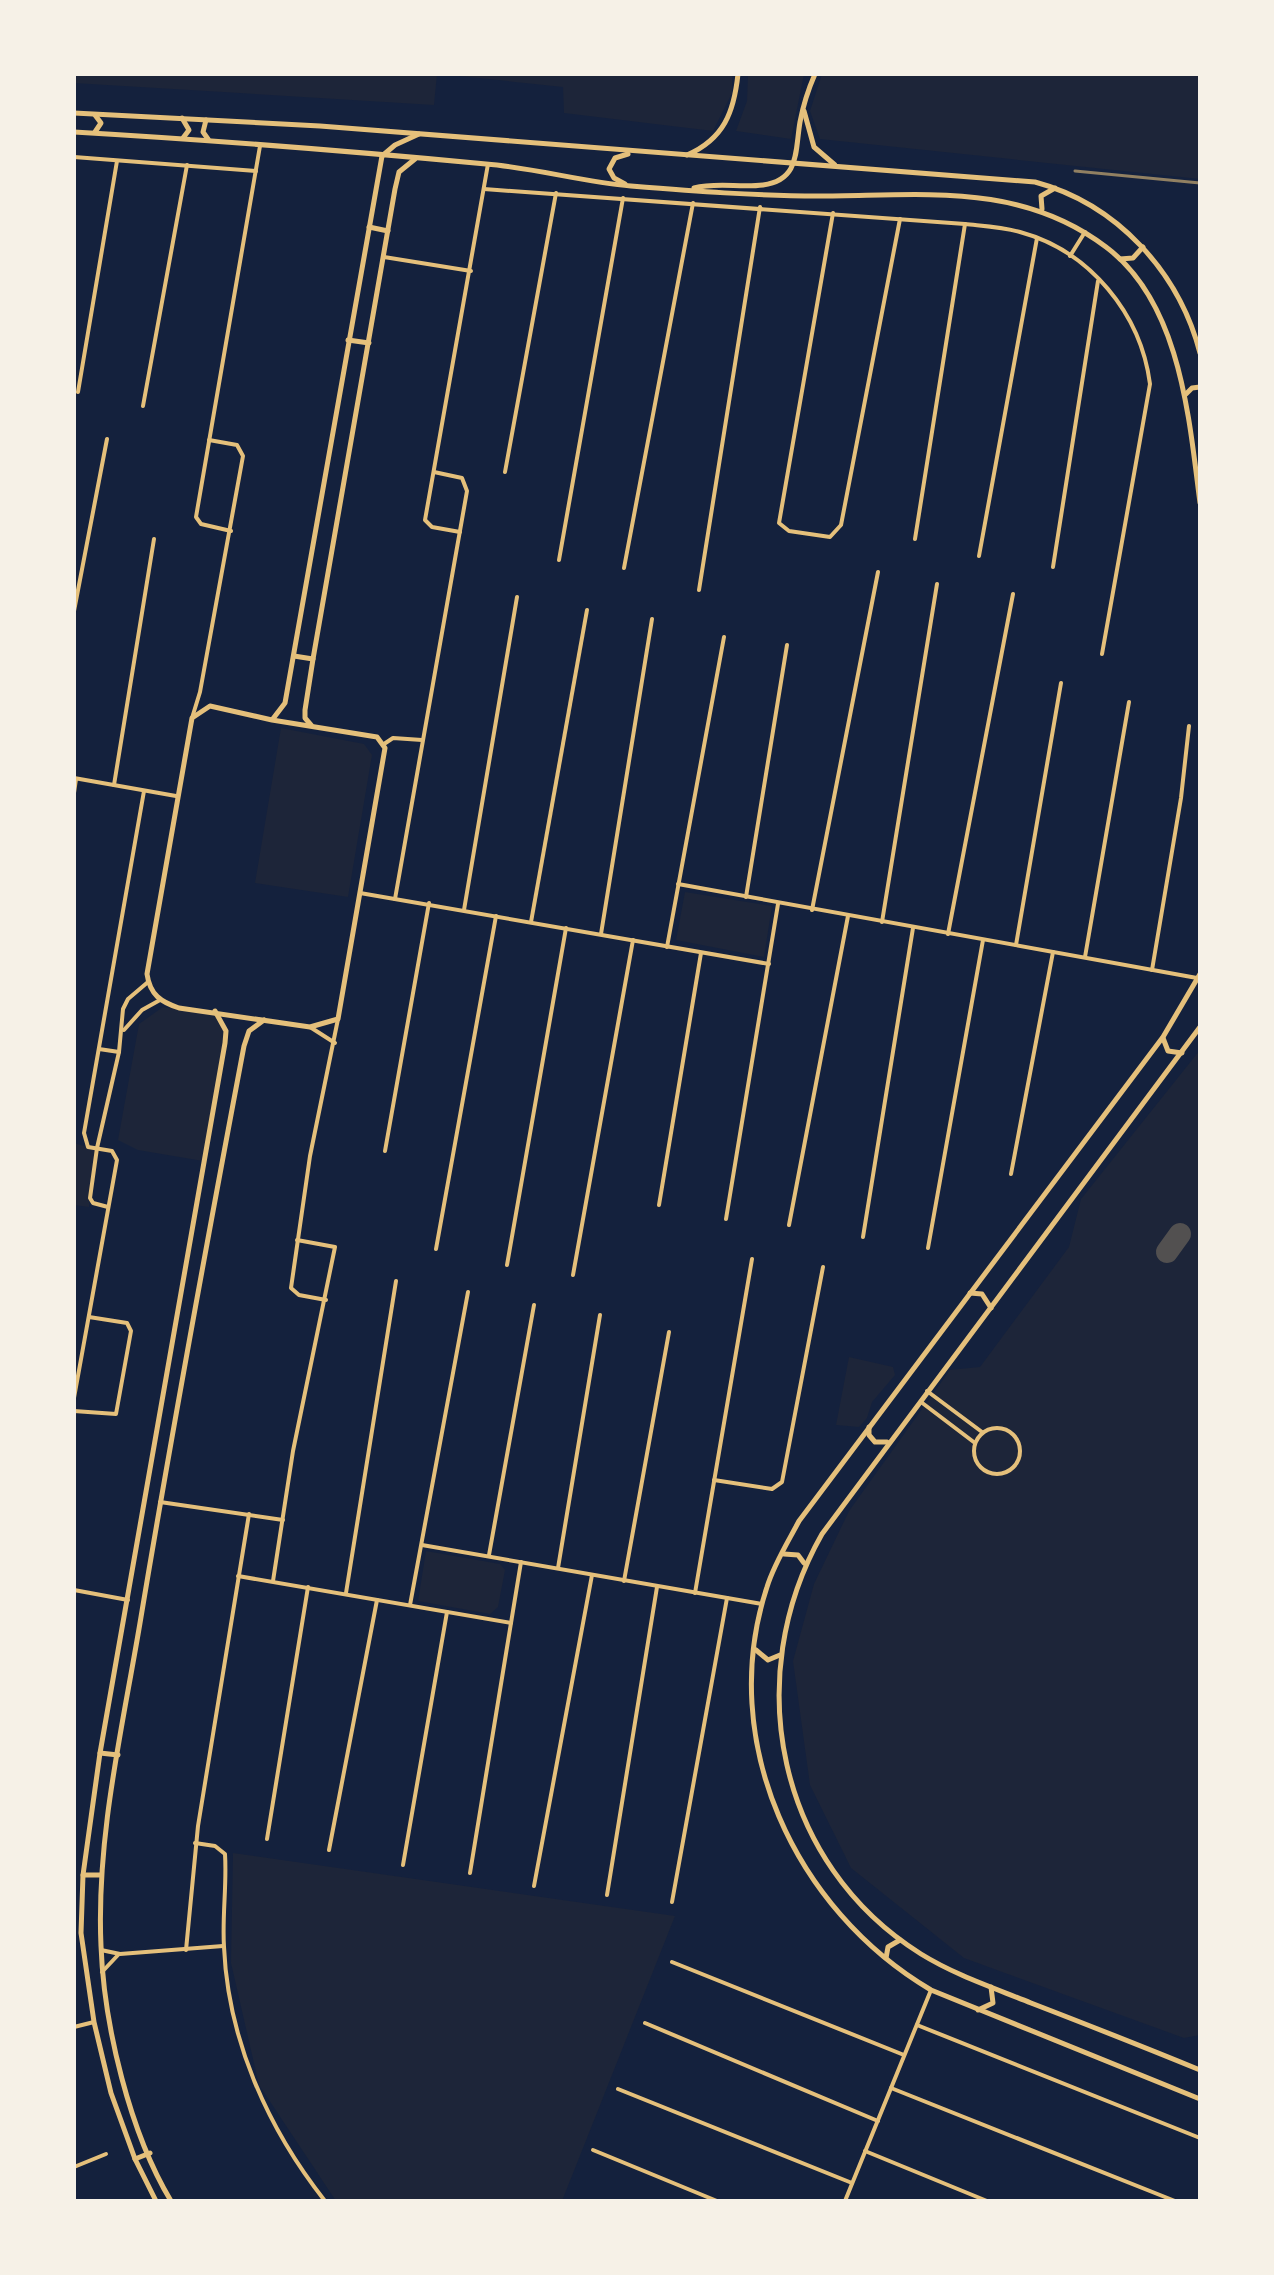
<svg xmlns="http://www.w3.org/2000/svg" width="1274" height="2275" font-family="'Exo 2',sans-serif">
  <rect width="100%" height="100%" fill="#14213d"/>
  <!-- green -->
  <g fill="#1d2539">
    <polygon points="74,74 437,74 434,105 74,83"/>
    <polygon points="732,74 732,93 713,131 564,113 563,87 450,75"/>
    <polygon points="748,74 804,74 791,139 736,131 747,101"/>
    <polygon points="822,74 1200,74 1200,179 820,139 810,111"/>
    <polygon points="281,728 364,744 372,755 348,897 255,883"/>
    <polygon points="685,892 772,906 764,957 676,940"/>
    <polygon points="163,1007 216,1016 228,1032 203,1161 138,1150 118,1140 139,1024"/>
    <polygon points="1200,1050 1200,2035 1184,2038 964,1958 851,1868 810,1785 793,1661 814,1584 849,1511 950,1370 980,1367 1069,1247 1081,1199"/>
    <polygon points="74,1143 95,1149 89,1207 74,1205"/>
    <polygon points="849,1357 893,1367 895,1375 872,1402 867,1418 859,1427 836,1425"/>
    <polygon points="426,1551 500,1564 505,1570 498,1607 490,1614 418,1601"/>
    <polygon points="233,1853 675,1916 562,2201 336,2201 259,2085 231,1963"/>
  </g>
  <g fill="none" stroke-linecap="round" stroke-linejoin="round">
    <!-- taxiway -->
    <polyline stroke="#525050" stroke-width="22" points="1167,1252 1180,1234"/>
    <!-- minor -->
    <g stroke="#e5c07b" stroke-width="4">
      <polyline points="74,157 256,171"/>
      <path d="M484 189 965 224C983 226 1003 227 1020 232 1090 251 1141 314 1150 384L1102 654"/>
      <polyline points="833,213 779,523 789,531 830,537 841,525 900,219"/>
      <polyline points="1070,256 1085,232"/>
      <polyline points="384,257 471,271"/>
      <polyline points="78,392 117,161"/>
      <polyline points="143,406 187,165"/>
      <polyline points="505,472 556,193"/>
      <polyline points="231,531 201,524 196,517 260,146"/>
      <polyline points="460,532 432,527 425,520 488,164"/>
      <polyline points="915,539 965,224"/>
      <polyline points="979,556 1037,238"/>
      <polyline points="559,560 623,198"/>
      <polyline points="1053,567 1098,281"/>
      <polyline points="624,568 693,203"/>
      <polyline points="699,590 760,207"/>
      <polyline points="74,611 107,439"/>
      <polyline points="192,718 200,692 243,456 237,445 209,440"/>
      <polyline points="384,744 393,738 422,740"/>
      <polyline points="74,778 176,796"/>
      <polyline points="114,785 154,539"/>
      <polyline points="74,793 76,779"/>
      <polyline points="678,884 1197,978"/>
      <polyline points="360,893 769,964"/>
      <polyline points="746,897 787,645"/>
      <polyline points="395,899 467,491 462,478 434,472"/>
      <polyline points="464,910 517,597"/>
      <polyline points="812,910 878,572"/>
      <polyline points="531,922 587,610"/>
      <polyline points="882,922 937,584"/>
      <polyline points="601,934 652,619"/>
      <polyline points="948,934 1013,594"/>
      <polyline points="1016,945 1061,683"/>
      <polyline points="667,947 724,637"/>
      <polyline points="1085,957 1129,702"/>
      <polyline points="1152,970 1181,798 1189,726"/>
      <polyline points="310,1027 335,1043"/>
      <polyline points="124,1030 142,1010 160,1000"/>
      <polyline points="99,1049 119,1052"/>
      <polyline points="385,1151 429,903"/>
      <polyline points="1011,1174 1053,952"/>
      <polyline points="659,1205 701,953"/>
      <polyline points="108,1207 93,1203 90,1198 97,1148 119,1052 123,1009 128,999 148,982"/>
      <polyline points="726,1219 778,904"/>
      <polyline points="789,1225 848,916"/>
      <polyline points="863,1237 913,928"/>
      <polyline points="928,1248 983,940"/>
      <polyline points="436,1249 496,916"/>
      <polyline points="507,1265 566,928"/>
      <polyline points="573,1275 633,940"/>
      <polyline points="326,1300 299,1295 291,1288 310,1156 338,1019"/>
      <polyline points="927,1391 982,1432"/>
      <polyline points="74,1398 117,1160 112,1151 88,1147 84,1133 144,791"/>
      <polyline points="921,1402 975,1443"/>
      <polyline points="74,1411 116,1414 131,1331 127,1323 89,1317"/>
      <circle cx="997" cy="1451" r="23"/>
      <polyline points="714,1480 772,1489 782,1482 823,1267"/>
      <polyline points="160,1502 283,1520"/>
      <polyline points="422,1545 762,1604"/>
      <polyline points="489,1555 534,1305"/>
      <polyline points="558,1568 600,1315"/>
      <polyline points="238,1576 511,1623"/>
      <polyline points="273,1581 293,1451 335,1247 297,1240"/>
      <polyline points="624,1581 669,1332"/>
      <polyline points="74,1590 128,1600"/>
      <polyline points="346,1593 396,1281"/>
      <polyline points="695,1593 752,1259"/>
      <polyline points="410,1605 468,1292"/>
      <polyline points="267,1839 308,1587"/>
      <path d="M195 1843 215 1846 225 1854C227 1885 222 1916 224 1947 228 2040 268 2129 325 2201"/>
      <polyline points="329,1850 377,1600"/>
      <polyline points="403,1865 447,1612"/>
      <polyline points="470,1873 521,1562"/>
      <polyline points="534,1886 592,1575"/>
      <polyline points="607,1895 657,1587"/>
      <polyline points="672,1902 727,1598"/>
      <polyline points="101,1950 120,1954 223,1946"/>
      <polyline points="186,1950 198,1826 249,1514"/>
      <polyline points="672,1962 904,2055"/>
      <polyline points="102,1972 118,1955"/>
      <polyline points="645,2023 878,2121"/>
      <polyline points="917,2025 1200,2138"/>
      <polyline points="74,2027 94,2022"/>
      <polyline points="891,2088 1175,2201"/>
      <polyline points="618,2089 852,2183"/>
      <polyline points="593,2150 717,2201"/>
      <polyline points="865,2151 987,2201"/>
      <polyline points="74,2167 106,2154"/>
      <polyline points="845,2201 931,1990"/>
    </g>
    <!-- tertiary -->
    <g stroke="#e5c07b" stroke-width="5">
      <polyline points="369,227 388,231"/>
      <polyline points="348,340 369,343"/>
      <polyline points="294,656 313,659"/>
      <path d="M272 720 377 737 385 748 338 1019 310 1027 179 1008C161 1002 150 995 147 974L192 718 210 706 272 720 285 703 382 156"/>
      <polyline points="311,725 305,718 305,710 313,659 395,189 399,172 415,159"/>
      <polyline points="100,1753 118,1755"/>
      <polyline points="83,1875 101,1875"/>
      <polyline points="135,2159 150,2153"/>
      <polyline points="156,2201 135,2159 111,2093 94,2022 81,1933 83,1875 100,1753 225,1043 226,1031 215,1011"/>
      <path d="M171 2201C130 2133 104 2026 101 1946 96 1836 123 1726 141 1617 173 1426 208 1236 244 1046L249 1031 264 1020"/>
    </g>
    <!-- secondary -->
    <g stroke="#e5c07b" stroke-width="5">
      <polyline points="804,111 814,147 835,165"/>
      <path d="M74 113 320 126 1035 182C1117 204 1179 272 1200 353"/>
      <polyline points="182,118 189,130 183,138"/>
      <polyline points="206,120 203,132 208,139"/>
      <path d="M74 132C211 140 349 151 486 164 535 168 583 182 631 186 693 191 756 196 818 196 921 196 1019 181 1106 247 1181 303 1189 419 1200 503"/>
      <polyline points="95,132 101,123 95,115"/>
      <path d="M687 155C724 139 734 112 738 74"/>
      <polyline points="382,156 395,145 419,134"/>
      <polyline points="625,184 614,178 609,169 615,158 628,154"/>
      <path d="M694 188C717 182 740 188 763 185 800 180 795 151 800 122 803 106 808 90 815 74"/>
      <polyline points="1042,209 1041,196 1055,188"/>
      <polyline points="1120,259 1133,258 1143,247"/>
      <polyline points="1186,394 1192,388 1200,387"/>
      <path d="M1200 974 1163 1037 799 1521C788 1542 774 1564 767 1587 716 1741 795 1910 931 1990L1200 2099"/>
      <path d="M1200 1027 822 1534C740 1678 777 1864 921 1954 955 1975 994 1988 1031 2003 1088 2025 1144 2047 1200 2070"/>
      <polyline points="1163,1038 1168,1051 1182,1053"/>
      <polyline points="970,1293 982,1294 991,1308"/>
      <polyline points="869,1427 869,1435 875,1442 887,1442"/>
      <polyline points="784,1554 798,1555 804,1563"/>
      <polyline points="756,1650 768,1660 780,1655"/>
      <polyline points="886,1958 888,1947 900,1940"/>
      <polyline points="978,2010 993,2003 991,1987"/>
    </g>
    <!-- rail -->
    <polyline stroke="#918062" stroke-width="3" points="1075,171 1200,183"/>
  </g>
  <!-- border -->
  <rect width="1274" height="2275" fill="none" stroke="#f6f1e7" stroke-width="152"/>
</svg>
